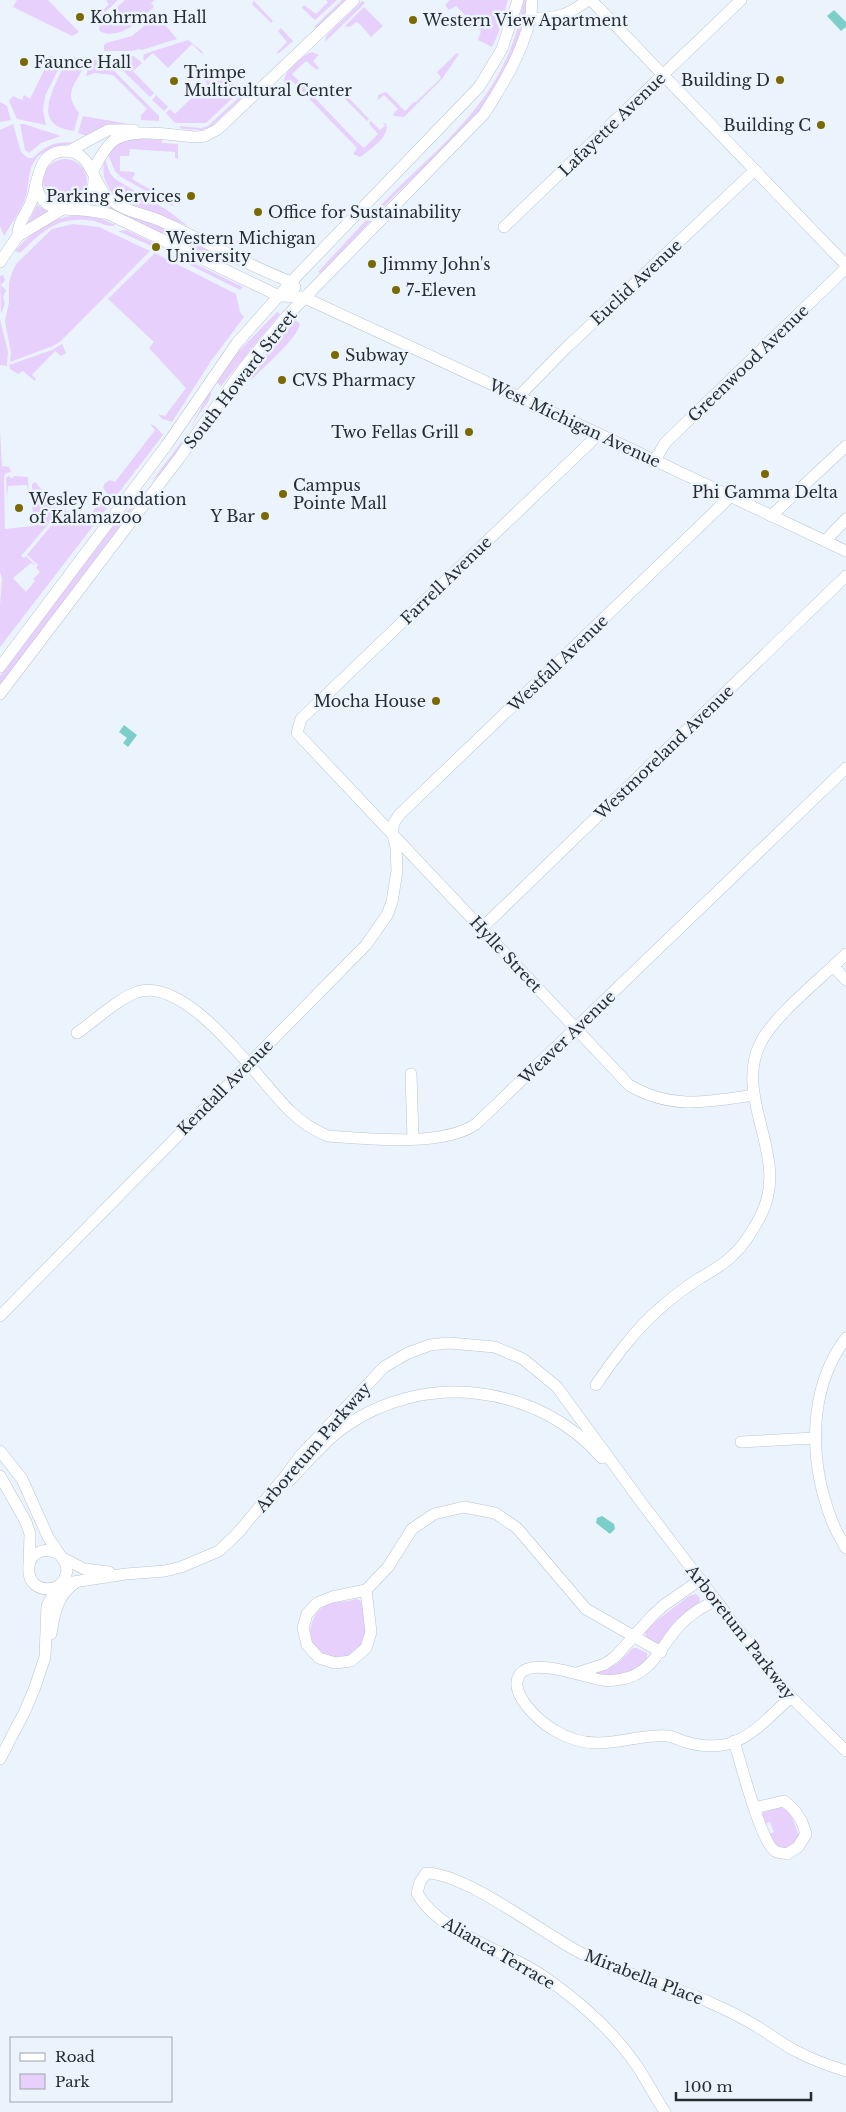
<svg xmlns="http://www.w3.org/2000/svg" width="846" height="2112" font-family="'Libre Baskerville',serif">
  <rect width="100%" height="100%" fill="#ebf4fd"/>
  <!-- green -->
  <g fill="#e8d0fd">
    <polygon points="17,0 48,0 79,32 72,36 13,7"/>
    <polygon points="107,0 118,0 100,17 98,15 109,4 106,1"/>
    <path d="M125 0H155L151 3 154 7C141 19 122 40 101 32L99 30 100 23Z"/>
    <polygon points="326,0 337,0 315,20 302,8 304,5 316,14 328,2"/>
    <polygon points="342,0 346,0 319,26 313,28"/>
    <polygon points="450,0 508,0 498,34 492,47 478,40 481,31 456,6 449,10 445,5"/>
    <path d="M523 0H528L524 21 514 52 483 107 442 151 394 196 321 274 318 272C344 244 370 215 397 189 456 132 511 87 523 0Z"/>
    <polygon points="254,1 273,21 271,23 252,4"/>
    <polygon points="362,1 365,3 325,42 327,35"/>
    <polygon points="364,7 383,26 371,37 360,24 356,22 350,27 345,26"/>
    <polygon points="157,15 177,39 142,50 138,49 133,51 104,51 104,45 106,43 132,36"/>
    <polygon points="281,28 293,41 278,54 277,52 287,42 278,31"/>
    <polygon points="188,40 203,52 202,54 192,44 168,68 153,53 144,61 143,58 144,54"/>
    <path d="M312 52 319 55 313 61 319 68 317 70 306 61 292 74 357 142 364 148 378 134 369 124 371 121 380 130 385 126 383 122 386 124C390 136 372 148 363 155L360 157 353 154 357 148 292 81 287 86 284 83C283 71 302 55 312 52Z"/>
    <polygon points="457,53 459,54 442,79 404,117 394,116 393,114 398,109 384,95 378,100 378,95 386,92 405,111 414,102 416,102 441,78 437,72"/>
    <polygon points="51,56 59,59 62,62 45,96 43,110 46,125 17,119 9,101 13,96 22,100 24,95 30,99"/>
    <polygon points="134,56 142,63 133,71 154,93 150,97 115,63 115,57"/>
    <path d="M74 57 85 61C81 82 60 89 79 113L74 131C38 126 47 103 58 78 62 70 65 60 74 57Z"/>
    <polygon points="91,59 102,62 108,65 159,116 159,121 141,120 141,115 147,109 113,75 95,73 86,76"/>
    <polygon points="218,71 221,71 240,91 206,123 175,123 166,113 170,109 175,114 207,83 204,79"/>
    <polygon points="249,88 251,89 212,126 202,130 182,129 179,126 201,128 208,126"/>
    <polygon points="341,90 369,119 367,121 338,92"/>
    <polygon points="156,95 168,107 164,111 152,100"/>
    <polygon points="0,102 7,106 11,120 0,122"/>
    <polygon points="83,116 129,124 87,136 78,133"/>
    <path d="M13 124 21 152 28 158H33C45 145 58 140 75 143 56 147 35 149 30 172 28 181 28 190 25 199 20 212 11 224 4 236L0 226V130Z"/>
    <polygon points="20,124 24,124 61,136 41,143 29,153 25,150"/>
    <polygon points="131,138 162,140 162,143 178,144 178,159 175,158 175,152 130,149 129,156 120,156 120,171 134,172 135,174 132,179 174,203 172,206 121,177 115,171 108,155 116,145"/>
    <path d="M105 159 110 173 115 179 167 210 188 226 123 201 109 190 110 189C103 180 102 170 105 159Z"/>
    <circle cx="65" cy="181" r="22"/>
    <polygon points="99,195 114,209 167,229 224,257 223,258 196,250 96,202"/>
    <polygon points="37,205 50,213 26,226"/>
    <path d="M79 215 102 219 116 225C108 228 102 223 94 221 58 215 44 230 20 253L15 251C35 229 49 218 79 215Z"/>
    <polygon points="73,224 99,227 150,251 61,341 53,346 10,362 11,353 5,321 9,302 9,283 12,272 17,263 52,229"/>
    <polygon points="126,230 154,243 158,249 118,231"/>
    <polygon points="155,253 236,294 240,312 244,317 211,361 172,422 162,419 158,414 165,416 186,388 149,348 154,342 108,299"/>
    <polygon points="172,256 179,256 243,287 240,290"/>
    <polygon points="3,275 5,280 1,285 6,290 3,297 5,304 1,314 0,276"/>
    <polygon points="277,312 280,314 221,386 219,385 217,382 235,355"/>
    <polygon points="0,319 8,352 7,366 0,365"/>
    <path d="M295 319 300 324C298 338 263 368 251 380L252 371Z"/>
    <polygon points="62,344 66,353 61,356 55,351 32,375 36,379 35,381 23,371 18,374 10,369 9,365 52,350"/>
    <path d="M209 392H211C211 402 202 408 198 416 186 435 170 468 152 481L188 433Z"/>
    <polygon points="150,424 155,426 163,435 0,647 0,605 2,579 0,572 0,430 2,466 9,467 11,472 6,473 4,476 5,529 33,526 32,501 33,499 34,501 39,501 39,499 50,499 57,508 56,514 52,520 21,556 24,558 26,556 36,566 31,563 13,578 26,592 35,581 33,579 40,572 36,568 38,565 27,555 65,509 75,519 80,514 87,519 107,493 103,488 105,483 110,480 115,482 155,430"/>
    <polygon points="9,475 9,477 13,478 14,476 28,477 29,498 27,485 8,486 7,499 6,478"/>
    <polygon points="35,482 45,493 44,495 32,495 32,484"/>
    <polygon points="132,508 130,513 0,685 0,676 11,661 117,521 124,512"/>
    <polygon points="696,1594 700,1598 699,1604 663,1642 658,1644 646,1637 645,1632 652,1624 689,1596"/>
    <path d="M356 1599 360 1600C363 1606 363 1612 364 1619 376 1671 302 1667 311 1626 313 1617 318 1609 326 1605 335 1601 347 1602 356 1599Z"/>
    <polygon points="633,1648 637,1648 647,1653 647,1662 623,1675 591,1675 617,1664"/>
    <polygon points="781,1807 790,1813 799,1835 796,1845 781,1850 767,1835 774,1832 770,1822 763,1825 762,1813"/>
  </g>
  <!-- water -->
  <g fill="#7ccfc8">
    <polygon points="834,10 846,22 846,27 841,31 827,16"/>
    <polygon points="124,725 137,735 128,747 123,743 127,738 119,732"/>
    <polygon points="602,1516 614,1524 615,1529 610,1534 596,1523 597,1518"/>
  </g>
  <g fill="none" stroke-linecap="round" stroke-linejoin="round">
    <defs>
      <g id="minor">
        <polyline points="591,0 846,265"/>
        <path d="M531 18C556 19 567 16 588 0"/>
        <polyline points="69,151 108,130 134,130"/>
        <path d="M92 172C98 162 103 150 112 142 130 126 174 136 197 137L205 136 218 129 354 0"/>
        <path d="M36 183C40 210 58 209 81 210 90 210 100 213 109 214L279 296 303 297 599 434 846 551"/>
        <path d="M72 209C87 205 94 193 94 179"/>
        <polyline points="504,227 741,0"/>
        <path d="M18 236C18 220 26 216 31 202 39 182 36 151 66 151 94 152 92 187 112 201 126 212 145 214 161 221 205 241 247 265 291 282L295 287"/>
        <polyline points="0,262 18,236 61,210"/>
        <polyline points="519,396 566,348 755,170"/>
        <path d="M599 434 301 719 297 733 629 1085C671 1110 708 1102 754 1095"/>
        <polyline points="655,460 665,443 846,268"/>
        <polyline points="771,516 846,446"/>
        <polyline points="825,541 846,519"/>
        <polyline points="0,667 166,446 237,343 291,282 479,87 502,49 518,0"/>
        <path d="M0 694 180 457 246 365 287 316 484 114C503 85 522 53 530 19 532 13 531 6 532 0"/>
        <polyline points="482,928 846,576"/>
        <polyline points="833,966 846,980"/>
        <path d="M77 1033C96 1020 116 1000 137 992 188 975 258 1080 290 1111 301 1122 313 1130 328 1136 368 1139 443 1147 476 1124L846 768"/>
        <polyline points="411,1074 413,1139"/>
        <polyline points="0,1316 366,945 387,915 392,902 397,871 396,847 392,832 394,823 399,815 730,497"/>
        <path d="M846 1338C807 1390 809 1462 832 1521 835 1530 841 1539 846 1548"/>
        <path d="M596 1385C611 1362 637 1328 658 1310 671 1298 686 1287 700 1278 712 1271 725 1264 734 1254 745 1244 753 1230 760 1217 792 1158 733 1100 760 1044 773 1016 823 977 846 954"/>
        <polyline points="741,1442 815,1438"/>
        <polyline points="0,1451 22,1479 48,1537 66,1564 67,1571 64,1581 57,1587 47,1606 45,1657 35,1687 25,1711 0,1759"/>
        <polyline points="0,1476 26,1522 30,1534 29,1565"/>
        <path d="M289 1481C306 1464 323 1442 343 1428 423 1370 538 1384 602 1458"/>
        <polyline points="237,1534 287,1474 300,1456 384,1367 408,1353 430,1345 449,1343 495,1347 523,1359 557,1387 644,1506 775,1678 791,1697 846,1751"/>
        <polyline points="63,1558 84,1569 109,1572"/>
        <polyline points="60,1584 126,1574 165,1571 181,1567 219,1551 241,1530"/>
        <path d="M57 1587C17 1600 21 1535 59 1554"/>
        <polyline points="366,1590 371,1632 366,1648 351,1661 335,1663 319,1658 307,1645 303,1628 307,1614 317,1603 332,1597 366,1590 388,1567 412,1529 434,1514 464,1507 495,1513 517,1528 586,1609 661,1652"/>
        <path d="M716 1600C703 1607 691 1613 681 1624 662 1643 653 1674 622 1679 614 1681 604 1681 596 1679 580 1675 532 1658 520 1674 507 1692 539 1722 554 1730 567 1738 582 1743 597 1743 621 1743 644 1734 668 1736 674 1737 680 1740 686 1742 698 1746 716 1747 728 1744 753 1737 772 1714 791 1697"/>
        <path d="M51 1634C54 1614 57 1595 75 1583"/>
        <polyline points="577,1673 605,1664 615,1657 653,1615 664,1605 700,1580"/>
        <path d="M734 1741C740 1760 761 1843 775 1851 778 1853 784 1853 787 1854L798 1847 806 1834C802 1819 796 1810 784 1801L754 1808"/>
        <path d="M665 2112C655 2097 647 2081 637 2066 613 2031 578 2000 543 1976 505 1950 439 1933 417 1893L420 1882 426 1873C465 1873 540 1931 577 1951 619 1974 667 1983 711 2003 727 2010 743 2018 758 2027 772 2036 785 2046 800 2053 815 2061 830 2066 846 2071"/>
      </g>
    </defs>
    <!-- minor casing -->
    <use href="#minor" stroke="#bac5d1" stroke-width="12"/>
    <!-- minor -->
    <use href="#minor" stroke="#fff" stroke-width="11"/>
  </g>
  <!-- markers -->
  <g fill="#7a6800" stroke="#ebf4fd" stroke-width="2">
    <circle cx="80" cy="17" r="5"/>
    <circle cx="413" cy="20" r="5"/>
    <circle cx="24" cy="62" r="5"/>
    <circle cx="780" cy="80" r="5"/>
    <circle cx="174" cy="81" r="5"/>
    <circle cx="821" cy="125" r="5"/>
    <circle cx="191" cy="196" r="5"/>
    <circle cx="258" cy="212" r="5"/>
    <circle cx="156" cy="247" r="5"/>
    <circle cx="372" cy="264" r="5"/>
    <circle cx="396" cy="290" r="5"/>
    <circle cx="335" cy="355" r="5"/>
    <circle cx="282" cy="380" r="5"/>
    <circle cx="469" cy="432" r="5"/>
    <circle cx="765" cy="474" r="5"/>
    <circle cx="283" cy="494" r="5"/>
    <circle cx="19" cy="508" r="5"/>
    <circle cx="265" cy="516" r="5"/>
    <circle cx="436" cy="701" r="5"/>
  </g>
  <g text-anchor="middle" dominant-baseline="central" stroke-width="5" stroke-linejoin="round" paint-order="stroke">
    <!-- poi labels -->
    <g font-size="16" fill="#272c30" stroke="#ebf4fd" text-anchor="start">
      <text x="90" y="17">Kohrman Hall</text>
      <text x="423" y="20">Western View Apartment</text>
      <text x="34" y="62">Faunce Hall</text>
      <text x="184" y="72">Trimpe<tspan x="184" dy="18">Multicultural Center</tspan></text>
      <text x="770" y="80" text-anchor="end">Building D</text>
      <text x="811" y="125" text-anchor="end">Building C</text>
      <text x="181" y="196" text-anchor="end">Parking Services</text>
      <text x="268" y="212">Office for Sustainability</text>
      <text x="166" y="238">Western Michigan<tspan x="166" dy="18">University</tspan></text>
      <text x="382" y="264">Jimmy John's</text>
      <text x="406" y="290">7-Eleven</text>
      <text x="345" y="355">Subway</text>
      <text x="292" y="380">CVS Pharmacy</text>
      <text x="459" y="432" text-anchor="end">Two Fellas Grill</text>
      <text x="293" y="485">Campus<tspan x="293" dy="18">Pointe Mall</tspan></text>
      <text x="765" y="492" text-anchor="middle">Phi Gamma Delta</text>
      <text x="29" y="499">Wesley Foundation<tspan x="29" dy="18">of Kalamazoo</tspan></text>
      <text x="255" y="516" text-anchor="end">Y Bar</text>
      <text x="426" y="701" text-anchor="end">Mocha House</text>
    </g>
    <!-- street labels -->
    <g font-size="16" fill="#272c30" stroke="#ebf4fd">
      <text transform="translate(612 124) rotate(-44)">Lafayette Avenue</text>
      <text transform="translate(636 282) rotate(-43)">Euclid Avenue</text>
      <text transform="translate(748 363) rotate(-44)">Greenwood Avenue</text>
      <text transform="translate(240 379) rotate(-52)">South Howard Street</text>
      <text transform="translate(575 423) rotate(25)">West Michigan Avenue</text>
      <text transform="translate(446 580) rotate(-44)">Farrell Avenue</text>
      <text transform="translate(558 663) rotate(-44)">Westfall Avenue</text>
      <text transform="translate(664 752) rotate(-44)">Westmoreland Avenue</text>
      <text transform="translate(506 954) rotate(47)">Hylle Street</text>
      <text transform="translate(567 1037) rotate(-44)">Weaver Avenue</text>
      <text transform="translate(225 1087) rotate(-45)">Kendall Avenue</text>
      <text transform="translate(313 1447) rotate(-49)">Arboretum Parkway</text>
      <text transform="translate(741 1632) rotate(52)">Arboretum Parkway</text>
      <text transform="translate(499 1953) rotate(30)">Alianca Terrace</text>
      <text transform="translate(644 1977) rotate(21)">Mirabella Place</text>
    </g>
  </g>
  <!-- legend -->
  <rect x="10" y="2037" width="162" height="65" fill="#ebf4fd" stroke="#9da4ab"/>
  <rect x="20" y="2053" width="25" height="8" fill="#ffffff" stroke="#9da4ab"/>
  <text x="55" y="2062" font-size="15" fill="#272c30">Road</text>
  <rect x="20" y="2074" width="25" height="15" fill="#e8d0fd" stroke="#9da4ab"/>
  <text x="55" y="2087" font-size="15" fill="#272c30">Park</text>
  <!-- scale -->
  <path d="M676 2092v8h135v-8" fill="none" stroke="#272c30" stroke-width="2.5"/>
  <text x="684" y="2092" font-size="15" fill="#272c30" stroke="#ebf4fd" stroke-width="4" paint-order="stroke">100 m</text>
</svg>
